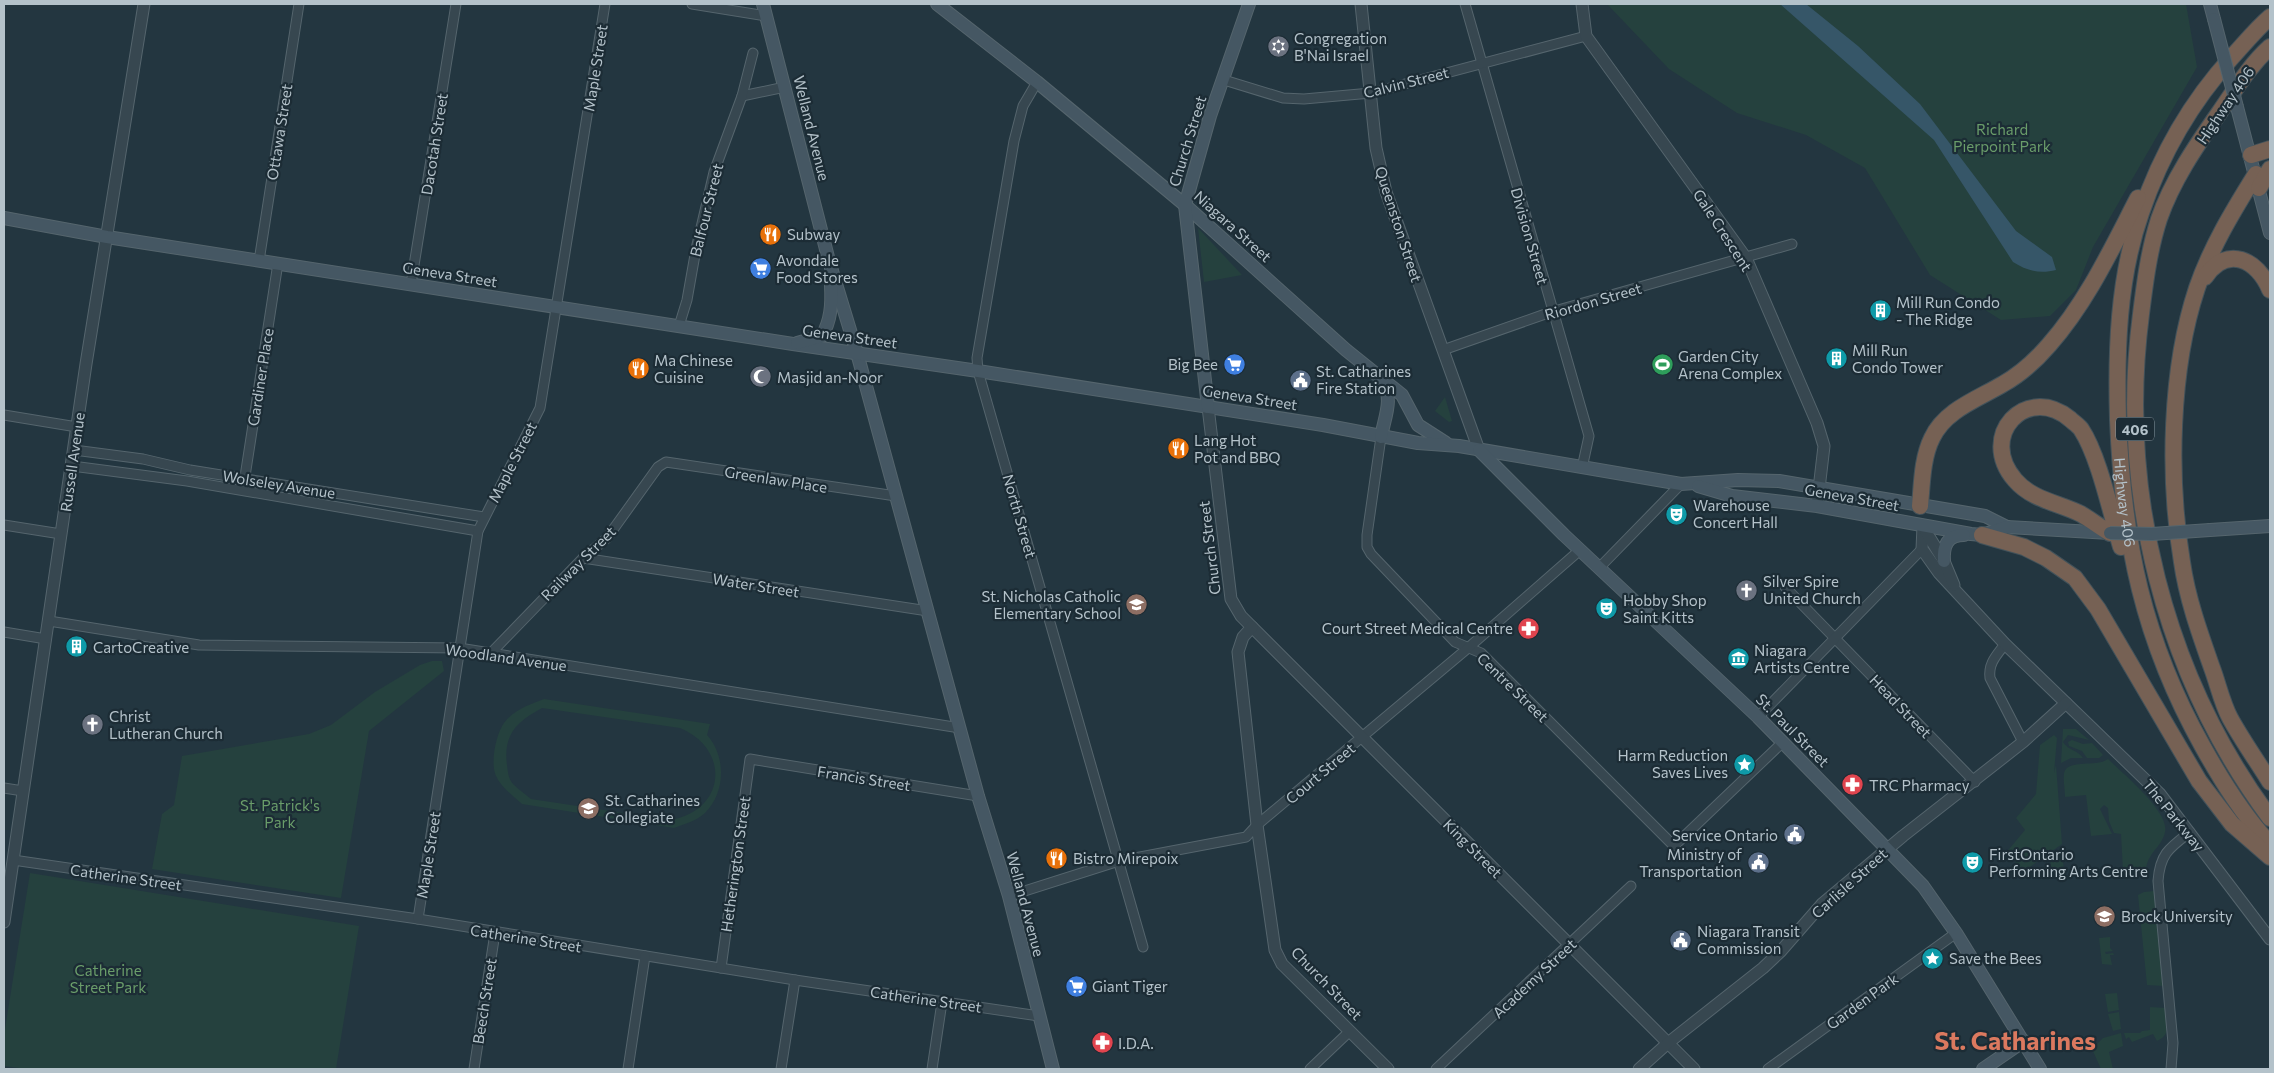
<svg xmlns="http://www.w3.org/2000/svg" width="2274" height="1073" font-family="Commissioner,sans-serif">
  <rect width="100%" height="100%" fill="#233640"/>
  <!-- green -->
  <g fill="#25413e" fill-rule="evenodd">
    <polygon points="1607,4 2186,4 2197,67 2093,247 2076,290 2050,316 2001,320 1930,275 1865,168 1806,135 1737,113 1669,69"/>
    <polygon points="1198,228 1242,275 1204,282"/>
    <polygon points="1445,397 1452,421 1449,422 1435,411"/>
    <polygon points="432,661 442,661 444,671 369,731 341,898 152,869 162,814 174,805 182,756 309,734 331,725 375,692 420,665"/>
    <path d="M544 699 710 724 707 735C726 756 726 792 705 813 696 821 685 824 674 828L522 804C513 796 501 787 496 776 490 763 496 734 504 723 513 710 531 704 544 699ZM542 708 680 728C731 749 726 811 670 820L531 799C525 794 518 789 513 784 508 778 508 772 507 765 503 735 516 722 542 708Z"/>
    <path d="M2063 729H2076L2089 740 2068 735 2063 742C2069 751 2078 750 2083 758H2071L2061 763Z"/>
    <polygon points="2054,735 2057,738 2054,773 2056,765 2062,844 2023,872 2008,852 2005,854 2025,830 2016,818 2036,794 2040,745"/>
    <polygon points="2072,740 2083,744 2092,743 2103,755 2099,758 2087,758 2082,751 2069,746 2068,742"/>
    <path d="M2108 759C2122 773 2170 812 2165 832 2162 847 2147 853 2146 870L2123 871 2121 834 2114 833 2109 821 2108 808 2104 805 2100 809 2112 834 2091 836 2086 795 2065 797C2065 790 2063 780 2064 774 2066 758 2096 768 2108 759Z"/>
    <polygon points="2059,852 2062,852 2064,871 2051,870 2050,859"/>
    <polygon points="30,873 359,926 336,1069 26,1069 4,1066 4,1035"/>
    <polygon points="2154,891 2163,986 2147,985 2138,895 2144,892"/>
    <polygon points="2110,937 2110,948 2113,951 2105,952 2106,954 2113,953 2114,955 2110,955 2112,965 2102,964 2099,938"/>
    <polygon points="2117,993 2119,1010 2108,1012 2105,994"/>
    <path d="M2150 1007 2166 1008C2166 1022 2172 1035 2157 1041L2153 1034 2132 1042 2129 1037 2126 1039 2124 1033H2140L2142 1031 2150 1030Z"/>
    <polygon points="2119,1012 2121,1029 2113,1031 2108,1014"/>
    <polygon points="2121,1033 2123,1046 2109,1052 2113,1069 2101,1069 2092,1049 2103,1038"/>
  </g>
  <!-- water -->
  <path fill="#365668" d="M1780 4H1806L1858 46 1920 104 2016 231 2052 257 2056 270C2040 274 2027 271 2013 262L1934 140Z"/>
  <g fill="none" stroke-linecap="round" stroke-linejoin="round">
    <defs>
      <g id="minor">
        <polyline points="692,4 766,16"/>
        <polyline points="1465,4 1589,436 1582,468"/>
        <polyline points="1224,80 1283,98 1304,99 1371,93 1586,36"/>
        <polyline points="1037,82 1023,106 1014,141 977,358 978,371 1143,947"/>
        <polyline points="742,96 785,87"/>
        <polyline points="259,261 299,4"/>
        <polyline points="411,284 456,4"/>
        <polyline points="679,326 687,300 696,249 714,172 742,96 753,53"/>
        <polyline points="1443,350 1551,312 1792,244"/>
        <polyline points="4,415 77,427"/>
        <polyline points="1381,437 1367,535 1367,547 1371,554 1455,642 1481,653 1674,846 1783,742"/>
        <polyline points="74,450 143,459 190,470 484,517"/>
        <polyline points="72,466 187,481 478,531"/>
        <polyline points="244,483 278,263"/>
        <polyline points="4,525 61,534"/>
        <polyline points="583,558 928,611"/>
        <polyline points="1599,568 1681,484"/>
        <polyline points="1785,587 1975,782"/>
        <polyline points="49,621 199,645 459,648 960,728"/>
        <polyline points="4,632 46,639"/>
        <path d="M2005 644C1997 655 1988 663 1990 678L2023 742"/>
        <polyline points="491,653 583,558 607,538 658,467 666,462 896,496"/>
        <polyline points="1758,717 1922,549"/>
        <polyline points="4,788 23,791"/>
        <polyline points="13,860 418,919 795,980 1039,1016"/>
        <polyline points="1009,896 1119,861 1246,837 1257,825 1468,648 1580,550"/>
        <polyline points="418,919 478,531 540,408 605,4"/>
        <polyline points="721,968 750,759 978,796"/>
        <polyline points="474,1069 495,933"/>
        <polyline points="628,1069 645,956"/>
        <polyline points="781,1069 795,980"/>
        <polyline points="932,1069 942,1002"/>
        <polyline points="1310,1069 1350,1031"/>
        <polyline points="1436,1069 1631,886"/>
        <polyline points="1768,1069 1956,933"/>
        <path d="M2171 1069 2173 1043 2158 881C2160 854 2169 848 2190 832"/>
      </g>
      <g id="tertiary">
        <polyline points="1361,4 1376,148 1386,192 1479,450"/>
        <polyline points="1582,4 1586,36 1746,258 1817,423 1824,446 1817,506"/>
        <polyline points="1208,407 1231,599 1241,616 1694,1069"/>
        <polyline points="1923,526 1922,549 1939,573 2005,644 2160,794 2270,939"/>
        <polyline points="1923,527 1944,561 1954,585"/>
        <polyline points="1252,627 1243,637 1238,652 1257,825 1275,950 1282,964 1388,1069"/>
        <polyline points="4,922 86,364 144,4"/>
        <polyline points="1639,1069 1668,1043 1763,968 1781,951 1822,904 1903,836 2023,742 2066,703"/>
      </g>
      <g id="secondary">
        <polyline points="763,4 829,261 857,353 978,796 1009,896 1053,1069"/>
        <polyline points="937,4 1037,82 1185,205 1346,350 1402,395 1418,425 1446,443"/>
        <polyline points="2210,4 2214,19"/>
        <polyline points="2237,107 2270,233"/>
        <polyline points="4,218 107,237 793,344 978,371 1323,425 1418,443 1459,446 1681,484 1738,480 1779,481 1985,516 2007,527"/>
        <path d="M797 343 822 336C831 320 832 304 831 286"/>
        <path d="M1381 381C1395 396 1384 419 1381 437"/>
        <polyline points="1208,407 1185,205 1210,116 1249,4"/>
        <polyline points="1479,450 1564,535 1758,717 1923,886 1956,933 2040,1069"/>
        <polyline points="1698,486 1732,496 1817,506 1971,534 1982,535 2007,527 2110,533"/>
        <polyline points="2210,530 2270,526"/>
        <path d="M1944 561C1943 546 1947 535 1964 535"/>
        <polyline points="1983,1069 2024,1041"/>
      </g>
      <g id="motorway">
        <path id="s1" d="M2270 17C2256 29 2245 43 2232 57 2191 102 2161 154 2141 213 2118 278 2116 352 2118 420 2123 542 2143 640 2203 747 2223 783 2243 815 2270 844"/>
        <path d="M2270 47C2249 66 2235 90 2219 113 2196 146 2172 181 2159 219 2149 250 2145 282 2141 314 2118 491 2164 675 2270 818"/>
        <polyline points="2251,155 2270,149"/>
        <path d="M2256 174C2233 211 2211 247 2197 288 2170 369 2168 478 2182 562 2187 598 2200 634 2212 668 2218 684 2222 703 2230 718 2242 740 2257 761 2270 782"/>
        <polyline points="2259,188 2270,169"/>
        <path d="M2205 277C2227 244 2258 260 2270 290"/>
        <path d="M1920 506C1922 484 1922 458 1932 438 1945 410 1978 399 2003 384 2021 374 2036 360 2049 345 2087 302 2112 248 2138 198"/>
        <path d="M2110 533C2100 527 2091 520 2081 514 2059 503 2032 500 2015 480 1977 436 2026 383 2070 419 2073 422 2078 425 2081 429 2099 456 2111 514 2121 547"/>
        <polyline points="1982,535 2024,547 2046,558 2075,578 2098,609 2199,781 2232,824 2270,857"/>
      </g>
    </defs>
    <!-- minor casing -->
    <use href="#minor" stroke="#55656d" stroke-width="11"/>
    <!-- tertiary casing -->
    <use href="#tertiary" stroke="#55656d" stroke-width="13"/>
    <!-- secondary casing -->
    <use href="#secondary" stroke="#55656d" stroke-width="14"/>
    <!-- motorway casing -->
    <use href="#motorway" stroke="#42525a" stroke-width="18"/>
    <!-- minor -->
    <use href="#minor" stroke="#374750" stroke-width="9"/>
    <!-- tertiary -->
    <use href="#tertiary" stroke="#374750" stroke-width="11"/>
    <!-- secondary -->
    <use href="#secondary" stroke="#455763" stroke-width="12"/>
    <!-- motorway -->
    <use href="#motorway" stroke="#766154" stroke-width="16"/>
    <defs>
      <g id="secondary-bridge">
        <polyline points="2214,19 2237,107"/>
        <polyline points="2110,533 2152,534 2210,530"/>
      </g>
    </defs>
    <!-- secondary-bridge casing -->
    <use href="#secondary-bridge" stroke="#55656d" stroke-width="14" stroke-linecap="butt"/>
    <!-- secondary-bridge -->
    <use href="#secondary-bridge" stroke="#455763" stroke-width="12"/>
  </g>
  <!-- icons -->
  <defs>
    <symbol id="synagogue-disc" viewBox="-11 -11 22 22"><circle r="9.5" fill="#6b7280" stroke="#1c2c35"/><path d="M0-6.5L5.6 3.2H-5.6ZM0 6.5L5.6-3.2H-5.6Z" fill="#fff"/></symbol>
    <symbol id="restaurant-disc" viewBox="-11 -11 22 22"><circle r="9.5" fill="#e8710a" stroke="#1c2c35"/><path d="M-5-6h1v4h1v-4h1v4h1v-4h1v5L-1.5 .5V6h-2V.5L-5-1ZM5-6V6H3V1.5H1.5Q1.5-4 5-6Z" fill="#fff"/></symbol>
    <symbol id="supermarket-disc" viewBox="-11 -11 22 22"><circle r="9.5" fill="#3f7fe0" stroke="#1c2c35"/><path d="M-6-5.5h2.5l.6 2H6L4.5 2H-2.5L-4.4-4H-6ZM-1.5 3.2a1.3 1.3 0 1 0 .1 0ZM3 3.2a1.3 1.3 0 1 0 .1 0Z" fill="#fff"/></symbol>
    <symbol id="building-disc" viewBox="-11 -11 22 22"><circle r="9.5" fill="#0f9aa8" stroke="#1c2c35"/><path d="M-4-6H4V6H1V3H-1V6H-4ZM-2.5-4.3h1.7v1.8h-1.7ZM.8-4.3h1.7v1.8H.8ZM-2.5-1h1.7V.8h-1.7ZM.8-1h1.7V.8H.8Z" fill="#fff"/></symbol>
    <symbol id="stadium-disc" viewBox="-11 -11 22 22"><circle r="9.5" fill="#2e9e5b" stroke="#1c2c35"/><path d="M0-5a6.5 5 0 1 0 0 10a6.5 5 0 1 0 0-10ZM-3.5-1.8h7v3.6h-7Z" fill="#fff"/></symbol>
    <symbol id="mosque-disc" viewBox="-11 -11 22 22"><circle r="9.5" fill="#6b7280" stroke="#1c2c35"/><path d="M3.5-4.9A6 6 0 1 0 3.5 4.9A5 5 0 1 1 3.5-4.9Z" fill="#fff"/></symbol>
    <symbol id="civic-disc" viewBox="-11 -11 22 22"><circle r="9.5" fill="#5c6f8a" stroke="#1c2c35"/><path d="M-.6-6.5H3V-4.5H.6V-3L4-1V1h2V6H-6V1h2V-1L-.6-3ZM-1.2 2.5V6h2.4V2.5Z" fill="#fff"/></symbol>
    <symbol id="theatre-disc" viewBox="-11 -11 22 22"><circle r="9.5" fill="#0f9aa8" stroke="#1c2c35"/><path d="M-5-5.5Q0-4 5-5.5V0Q5 5 0 6Q-5 5-5 0ZM-3.3-2.5H-1v1.5H-3.3ZM1-2.5H3.3v1.5H1ZM-2.8 1Q0 5.5 2.8 1Z" fill="#fff"/></symbol>
    <symbol id="church-disc" viewBox="-11 -11 22 22"><circle r="9.5" fill="#6b7280" stroke="#1c2c35"/><path d="M-1.2-6h2.4v3.5h3.3v2.4h-3.3V6h-2.4V-.1h-3.3v-2.4h3.3Z" fill="#fff"/></symbol>
    <symbol id="school-disc" viewBox="-11 -11 22 22"><circle r="9.5" fill="#8d6e63" stroke="#1c2c35"/><path d="M0-5L7-2L0 1L-7-2ZM-4 1L0 2.5L4 1V4Q0 6-4 4Z" fill="#fff"/></symbol>
    <symbol id="pharmacy-disc" viewBox="-11 -11 22 22"><circle r="9.5" fill="#e0444e" stroke="#1c2c35"/><path d="M-2-6h4v4h4v4h-4v4h-4v-4h-4v-4h4Z" fill="#fff"/></symbol>
    <symbol id="museum-disc" viewBox="-11 -11 22 22"><circle r="9.5" fill="#0f9aa8" stroke="#1c2c35"/><path d="M0-6L6-3V-2H-6V-3ZM-5-1h2V3h-2ZM-1-1h2V3h-2ZM3-1h2V3H3ZM-6 4H6V6H-6Z" fill="#fff"/></symbol>
    <symbol id="sight-disc" viewBox="-11 -11 22 22"><circle r="9.5" fill="#0f9aa8" stroke="#1c2c35"/><path d="M0-6L1.8-2.2L6-1.7L2.9 1.2L3.7 5.4L0 3.3L-3.7 5.4L-2.9 1.2L-6-1.7L-1.8-2.2Z" fill="#fff"/></symbol>
    <symbol id="university-disc" viewBox="-11 -11 22 22"><circle r="9.5" fill="#8d6e63" stroke="#1c2c35"/><path d="M0-5L7-2L0 1L-7-2ZM-4 1L0 2.5L4 1V4Q0 6-4 4Z" fill="#fff"/></symbol>
  </defs>
  <g fill-rule="evenodd">
    <use href="#synagogue-disc" x="1266" y="34" width="25" height="25"/>
    <use href="#restaurant-disc" x="758" y="222" width="25" height="25"/>
    <use href="#supermarket-disc" x="748" y="256" width="25" height="25"/>
    <use href="#building-disc" x="1868" y="298" width="25" height="25"/>
    <use href="#building-disc" x="1824" y="346" width="25" height="25"/>
    <use href="#supermarket-disc" x="1222" y="352" width="25" height="25"/>
    <use href="#stadium-disc" x="1650" y="352" width="25" height="25"/>
    <use href="#restaurant-disc" x="626" y="356" width="25" height="25"/>
    <use href="#mosque-disc" x="748" y="364" width="25" height="25"/>
    <use href="#civic-disc" x="1288" y="368" width="25" height="25"/>
    <use href="#restaurant-disc" x="1166" y="436" width="25" height="25"/>
    <use href="#theatre-disc" x="1664" y="502" width="25" height="25"/>
    <use href="#church-disc" x="1734" y="578" width="25" height="25"/>
    <use href="#school-disc" x="1124" y="592" width="25" height="25"/>
    <use href="#theatre-disc" x="1594" y="596" width="25" height="25"/>
    <use href="#pharmacy-disc" x="1516" y="616" width="25" height="25"/>
    <use href="#building-disc" x="64" y="634" width="25" height="25"/>
    <use href="#museum-disc" x="1726" y="646" width="25" height="25"/>
    <use href="#church-disc" x="80" y="712" width="25" height="25"/>
    <use href="#sight-disc" x="1732" y="752" width="25" height="25"/>
    <use href="#pharmacy-disc" x="1840" y="772" width="25" height="25"/>
    <use href="#school-disc" x="576" y="796" width="25" height="25"/>
    <use href="#civic-disc" x="1782" y="822" width="25" height="25"/>
    <use href="#restaurant-disc" x="1044" y="846" width="25" height="25"/>
    <use href="#civic-disc" x="1746" y="850" width="25" height="25"/>
    <use href="#theatre-disc" x="1960" y="850" width="25" height="25"/>
    <use href="#university-disc" x="2092" y="904" width="25" height="25"/>
    <use href="#civic-disc" x="1668" y="928" width="25" height="25"/>
    <use href="#sight-disc" x="1920" y="946" width="25" height="25"/>
    <use href="#supermarket-disc" x="1064" y="974" width="25" height="25"/>
    <use href="#pharmacy-disc" x="1090" y="1030" width="25" height="25"/>
  </g>
  <g text-anchor="middle" dominant-baseline="central" stroke-width="4.5" stroke-linejoin="round" paint-order="stroke">
    <!-- shield labels -->
    <rect fill="#1c2c35" stroke="#86959d" stroke-width="1" x="2116" y="417.5" width="38" height="23" rx="4"/>
    <g font-size="14" font-weight="bold" fill="#b4c2ca">
      <text x="2135" y="429">406</text>
    </g>
    <!-- poi labels -->
    <g font-size="15" fill="#b4c2ca" stroke="#1c2c35" text-anchor="start">
      <text x="1294" y="38">Congregation<tspan x="1294" dy="17">B'Nai Israel</tspan></text>
      <text x="787" y="234">Subway</text>
      <text x="776" y="260">Avondale<tspan x="776" dy="17">Food Stores</tspan></text>
      <text x="1896" y="302">Mill Run Condo<tspan x="1896" dy="17">- The Ridge</tspan></text>
      <text x="1852" y="350">Mill Run<tspan x="1852" dy="17">Condo Tower</tspan></text>
      <text x="1678" y="356">Garden City<tspan x="1678" dy="17">Arena Complex</tspan></text>
      <text x="654" y="360">Ma Chinese<tspan x="654" dy="17">Cuisine</tspan></text>
      <text x="1218" y="364" text-anchor="end">Big Bee</text>
      <text x="1316" y="371">St. Catharines<tspan x="1316" dy="17">Fire Station</tspan></text>
      <text x="777" y="377">Masjid an-Noor</text>
      <text x="1194" y="440">Lang Hot<tspan x="1194" dy="17">Pot and BBQ</tspan></text>
      <text x="1693" y="505">Warehouse<tspan x="1693" dy="17">Concert Hall</tspan></text>
      <text x="1763" y="581">Silver Spire<tspan x="1763" dy="17">United Church</tspan></text>
      <text x="1121" y="596" text-anchor="end">St. Nicholas Catholic<tspan x="1121" dy="17">Elementary School</tspan></text>
      <text x="1623" y="600">Hobby Shop<tspan x="1623" dy="17">Saint Kitts</tspan></text>
      <text x="1513" y="628" text-anchor="end">Court Street Medical Centre</text>
      <text x="93" y="647">CartoCreative</text>
      <text x="1754" y="650">Niagara<tspan x="1754" dy="17">Artists Centre</tspan></text>
      <text x="109" y="716">Christ<tspan x="109" dy="17">Lutheran Church</tspan></text>
      <text x="1728" y="755" text-anchor="end">Harm Reduction<tspan x="1728" dy="17">Saves Lives</tspan></text>
      <text x="1869" y="785">TRC Pharmacy</text>
      <text x="605" y="800">St. Catharines<tspan x="605" dy="17">Collegiate</tspan></text>
      <text x="1778" y="835" text-anchor="end">Service Ontario</text>
      <text x="1742" y="854" text-anchor="end">Ministry of<tspan x="1742" dy="17">Transportation</tspan></text>
      <text x="1989" y="854">FirstOntario<tspan x="1989" dy="17">Performing Arts Centre</tspan></text>
      <text x="1073" y="858">Bistro Mirepoix</text>
      <text x="2121" y="916">Brock University</text>
      <text x="1697" y="931">Niagara Transit<tspan x="1697" dy="17">Commission</tspan></text>
      <text x="1949" y="958">Save the Bees</text>
      <text x="1092" y="986">Giant Tiger</text>
      <text x="1118" y="1043">I.D.A.</text>
    </g>
    <!-- street labels -->
    <g font-size="15" fill="#b4c2ca" stroke="#1c2c35">
      <text transform="translate(595 68) rotate(-81)">Maple Street</text>
      <text transform="translate(1406 82) rotate(-14)">Calvin Street</text>
      <text transform="translate(2225 105) rotate(-56)">Highway 406</text>
      <text transform="translate(812 128) rotate(76)">Welland Avenue</text>
      <text transform="translate(279 132) rotate(-81)">Ottawa Street</text>
      <text transform="translate(1187 141) rotate(-73)">Church Street</text>
      <text transform="translate(434 144) rotate(-81)">Dacotah Street</text>
      <text transform="translate(706 210) rotate(-76)">Balfour Street</text>
      <text transform="translate(1399 224) rotate(72)">Queenston Street</text>
      <text transform="translate(1233 226) rotate(42)">Niagara Street</text>
      <text transform="translate(1723 230) rotate(57)">Gale Crescent</text>
      <text transform="translate(1530 236) rotate(74)">Division Street</text>
      <text transform="translate(450 274) rotate(9)">Geneva Street</text>
      <text transform="translate(1593 301) rotate(-16)">Riordon Street</text>
      <text transform="translate(850 336) rotate(8)">Geneva Street</text>
      <text transform="translate(260 377) rotate(-81)">Gardiner Place</text>
      <text transform="translate(1250 397) rotate(9)">Geneva Street</text>
      <text transform="translate(72 462) rotate(-82)">Russell Avenue</text>
      <text transform="translate(512 462) rotate(-63)">Maple Street</text>
      <text transform="translate(776 479) rotate(9)">Greenlaw Place</text>
      <text transform="translate(279 484) rotate(9)">Wolseley Avenue</text>
      <text transform="translate(1852 497) rotate(10)">Geneva Street</text>
      <text stroke="none"><textPath href="#s1" startOffset="529">Highway 406</textPath></text>
      <text transform="translate(1020 516) rotate(74)">North Street</text>
      <text transform="translate(1209 548) rotate(-97)">Church Street</text>
      <text transform="translate(578 563) rotate(-45)">Railway Street</text>
      <text transform="translate(756 585) rotate(9)">Water Street</text>
      <text transform="translate(506 657) rotate(8)">Woodland Avenue</text>
      <text transform="translate(1513 687) rotate(44)">Centre Street</text>
      <text transform="translate(1901 706) rotate(46)">Head Street</text>
      <text transform="translate(1793 730) rotate(45)">St. Paul Street</text>
      <text transform="translate(1320 773) rotate(-40)">Court Street</text>
      <text transform="translate(864 778) rotate(9)">Francis Street</text>
      <text transform="translate(2174 815) rotate(51)">The Parkway</text>
      <text transform="translate(1473 848) rotate(45)">King Street</text>
      <text transform="translate(428 855) rotate(-81)">Maple Street</text>
      <text transform="translate(735 864) rotate(-82)">Hetherington Street</text>
      <text transform="translate(126 877) rotate(8)">Catherine Street</text>
      <text transform="translate(1849 883) rotate(-42)">Carlisle Street</text>
      <text transform="translate(1026 904) rotate(75)">Welland Avenue</text>
      <text transform="translate(526 938) rotate(9)">Catherine Street</text>
      <text transform="translate(1534 978) rotate(-43)">Academy Street</text>
      <text transform="translate(1327 983) rotate(46)">Church Street</text>
      <text transform="translate(926 999) rotate(8)">Catherine Street</text>
      <text transform="translate(484 1001) rotate(-81)">Beech Street</text>
      <text transform="translate(1862 1001) rotate(-36)">Garden Park</text>
    </g>
    <!-- park labels -->
    <g font-size="15" fill="#6a9d6a" stroke="#1c2c35">
      <text x="2002" y="129">Richard<tspan x="2002" dy="17">Pierpoint Park</tspan></text>
      <text x="280" y="805">St. Patrick's<tspan x="280" dy="17">Park</tspan></text>
      <text x="108" y="970">Catherine<tspan x="108" dy="17">Street Park</tspan></text>
    </g>
    <!-- town labels -->
    <g font-size="25" font-weight="bold" fill="#db795f" stroke="#1c2c35">
      <text x="2015" y="1040">St. Catharines</text>
    </g>
  </g>
  <!-- border -->
  <rect width="2274" height="1073" fill="none" stroke="#b4c2ca" stroke-width="10"/>
</svg>
